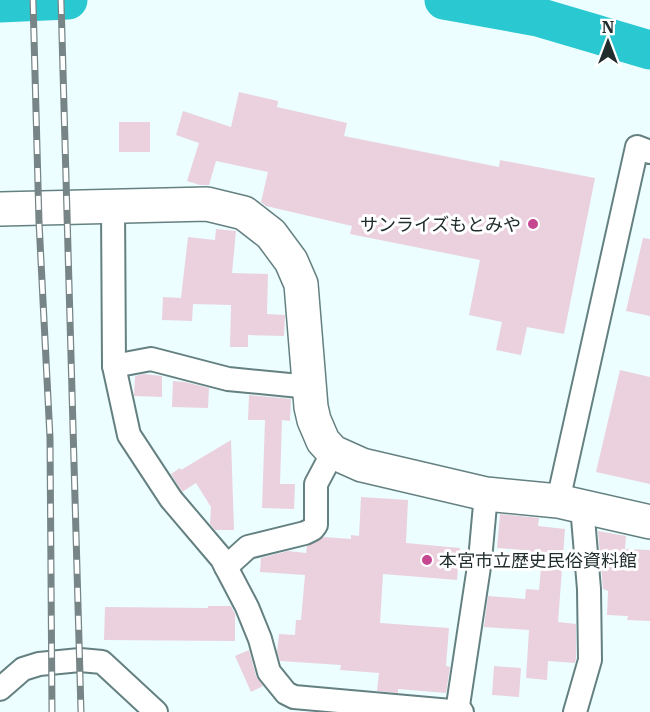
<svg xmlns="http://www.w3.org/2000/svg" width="650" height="712" font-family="'IBM Plex Serif','Noto Sans JP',serif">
  <rect width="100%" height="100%" fill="#ecfeff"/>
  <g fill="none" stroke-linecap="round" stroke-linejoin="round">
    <!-- river -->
    <g stroke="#2ac8d0" stroke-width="39">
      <polyline points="444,0 538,17 650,50"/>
      <polyline points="0,3 68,0"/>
    </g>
  </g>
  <!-- building -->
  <g fill="#ead1dd">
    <polygon points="239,92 278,101 277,107 347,123 344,136 499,167 500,160 595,178 564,334 527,327 521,355 496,350 502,322 469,315 480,260 350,234 352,226 266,206 261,202 268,172 216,161 209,185 200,185 187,181 199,143 176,135 183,111 231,127"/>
    <rect x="119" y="122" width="31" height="30"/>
    <polygon points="216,229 236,231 232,273 268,274 267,314 285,315 284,336 248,335 248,347 230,347 231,305 193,304 192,321 162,320 163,297 181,298 188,237 215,240"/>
    <polygon points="643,238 650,239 650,316 626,311"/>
    <polygon points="620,370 650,377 650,484 596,472"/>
    <polygon points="144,374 162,376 162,397 134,396 135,376"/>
    <polygon points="173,381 185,382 209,388 208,408 172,407"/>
    <polygon points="249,395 291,399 290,421 282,420 280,484 295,484 294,509 262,508 265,420 248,420"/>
    <polygon points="231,440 234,530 215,530 210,524 211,507 196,483 182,492 171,474 180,468 181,470"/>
    <polygon points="361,497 408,500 406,543 460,548 457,580 383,574 380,623 449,628 446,666 450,667 446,693 398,689 398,693 377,691 379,673 340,670 341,665 280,661 277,652 279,634 295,635 296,620 301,620 305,575 260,572 261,558 288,551 306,553 307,546 324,537 351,539 351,535 359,536"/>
    <polygon points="500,514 539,518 538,526 565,529 558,622 576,624 576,658 575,663 548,661 547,680 526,678 529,630 484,627 488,596 525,599 526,589 539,590 542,556 522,555 523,550 497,548"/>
    <polygon points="598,531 626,536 625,549 650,550 650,621 627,620 628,616 607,615 608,591 603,589"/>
    <polygon points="208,606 231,606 235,614 235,641 104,640 105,607 208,608"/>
    <polygon points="249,650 256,676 263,686 251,692 235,656"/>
    <polygon points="494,666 521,668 519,697 492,695"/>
  </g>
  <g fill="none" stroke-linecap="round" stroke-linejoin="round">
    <defs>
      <g id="street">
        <polyline points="113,206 114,366 129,435 171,499 222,559 226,567 248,547 305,533 313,529 316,525 316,484 333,452"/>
        <polyline points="114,366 151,359 228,379 310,387"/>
        <polyline points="558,501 637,147 650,152"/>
        <polyline points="226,567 247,607 260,639 269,672 286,693 294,697 462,712"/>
        <polyline points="0,689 23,669 39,664 80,660 102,662 156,712"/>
        <polyline points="457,712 480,560 486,494"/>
        <polyline points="575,712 590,660 589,589 582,506"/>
      </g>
      <polyline id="secondary" points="0,209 207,204 244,213 271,234 291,261 301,284 311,407 314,420 323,441 333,452 362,465 486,494 558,501 650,522"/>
    </defs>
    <!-- street casing -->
    <use href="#street" stroke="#658081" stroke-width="26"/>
    <!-- secondary casing -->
    <use href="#secondary" stroke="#658081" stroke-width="36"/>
    <!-- street -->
    <use href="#street" stroke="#fff" stroke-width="22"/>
    <!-- secondary -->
    <use href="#secondary" stroke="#fff" stroke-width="33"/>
    <defs>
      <g id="rail">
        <polyline points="33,0 39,222 50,438 52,712"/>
        <polyline points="61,0 81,712"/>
      </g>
    </defs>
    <!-- rail casing -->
    <use href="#rail" stroke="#778586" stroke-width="7"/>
    <!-- rail -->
    <use href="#rail" stroke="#fff" stroke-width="4.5" stroke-dasharray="14" stroke-linecap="butt"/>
  </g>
  <!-- markers -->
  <g fill="#c64692" stroke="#fff" stroke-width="2">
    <circle cx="533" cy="224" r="6"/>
    <circle cx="427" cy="560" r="6"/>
  </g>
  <g text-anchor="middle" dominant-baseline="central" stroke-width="6" stroke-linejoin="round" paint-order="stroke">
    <!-- poi labels -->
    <g font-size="18" fill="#212c2d" stroke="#fff" text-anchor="end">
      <text x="521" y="224">サンライズもとみや</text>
      <text x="439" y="560" text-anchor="start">本宮市立歴史民俗資料館</text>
    </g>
  </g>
  <!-- north arrow -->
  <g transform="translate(608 42)" stroke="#ffffff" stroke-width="4.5" paint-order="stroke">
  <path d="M0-4.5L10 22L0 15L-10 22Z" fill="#212c2d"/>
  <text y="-9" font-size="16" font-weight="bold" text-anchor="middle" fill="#212c2d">N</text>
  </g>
</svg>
